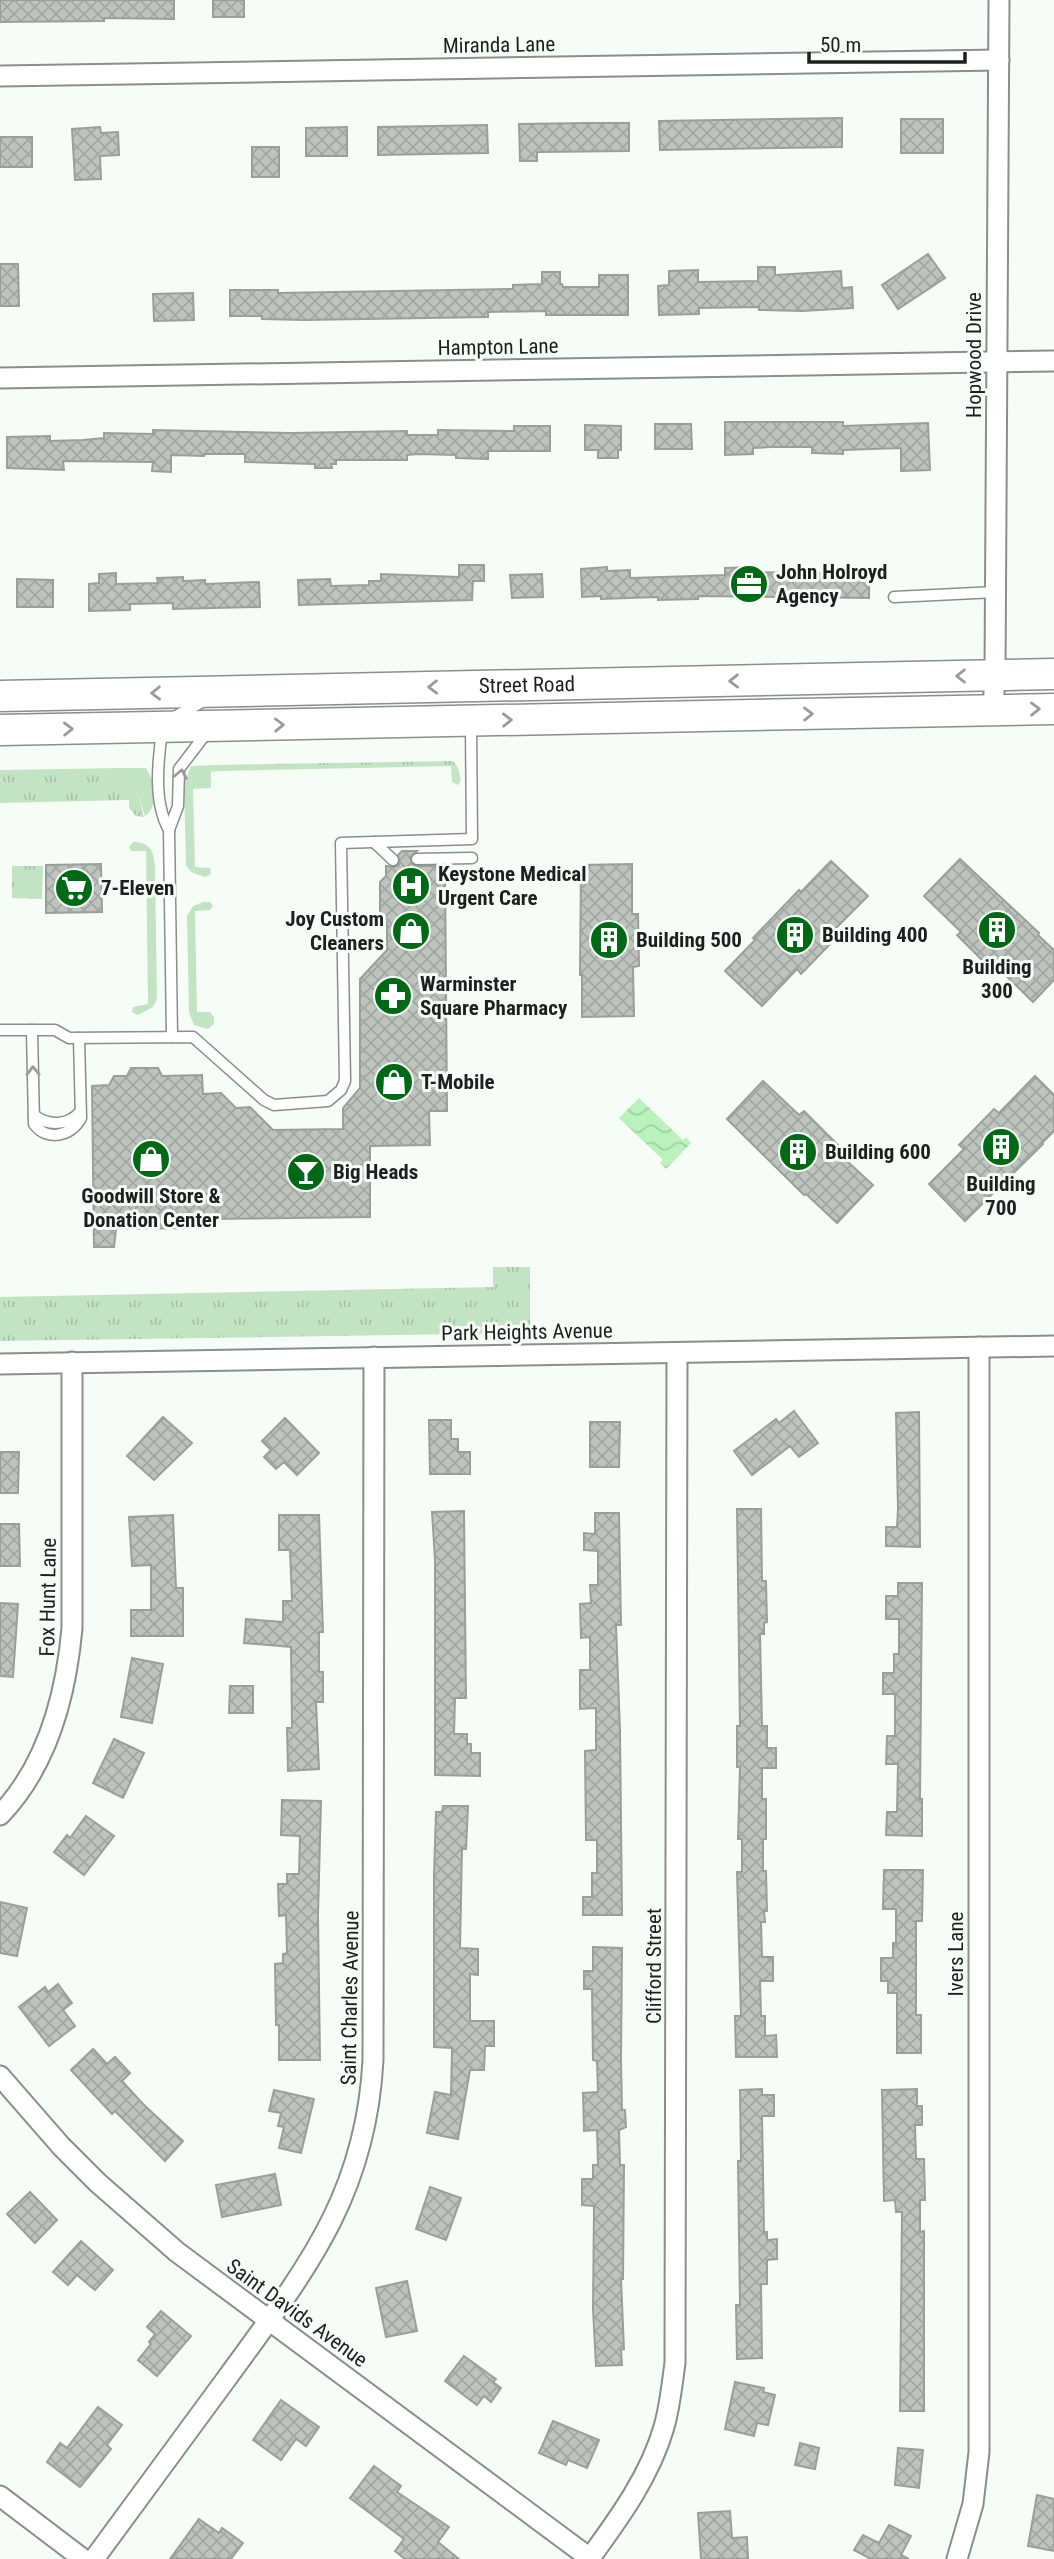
<svg xmlns="http://www.w3.org/2000/svg" width="1054" height="2559" font-family="'Roboto Condensed',sans-serif">
  <defs>
    <pattern id="grass-tufts" width="24" height="20" patternUnits="userSpaceOnUse" patternTransform="scale(1.75)"><rect width="24" height="20" fill="#c3e4c3"/><path d="M3 7l-1-3M5 7V3M7 7l1-3M15 17l-1-3M17 17v-4M19 17l1-3" fill="none" stroke="#a7c3a7"/></pattern>
    <pattern id="water-waves" width="16" height="10" patternUnits="userSpaceOnUse" patternTransform="scale(1.75)"><rect width="16" height="10" fill="#bbf2bb"/><path d="M0 5q4-4 8 0t8 0" fill="none" stroke="#a0cfa0"/></pattern>
    <pattern id="building-cross-hatch" width="8" height="8" patternUnits="userSpaceOnUse" patternTransform="scale(1.75)"><rect width="8" height="8" fill="#bdc3bd"/><path d="M0 0l8 8M0 8l8-8" fill="none" stroke="#a2a7a2"/></pattern>
  </defs>
  <rect width="100%" height="100%" fill="#f6fdf6"/>
  <!-- grass -->
  <g fill="url(#grass-tufts)">
    <polygon points="453,761 458,768 461,781 458,785 452,782 451,766 218,771 217,765"/>
    <polygon points="120,768 139,796 144,817 136,816 129,808 129,800 0,803 0,770"/>
    <polygon points="12,866 43,866 42,899 12,898"/>
    <polygon points="493,1267 530,1267 530,1333 0,1341 0,1297 493,1287"/>
  </g>
  <!-- garden -->
  <g fill="#c3e4c3">
    <polygon points="217,765 218,771 211,772 211,788 193,789 195,867 210,868 211,874 205,877 191,872 186,865 184,783 191,766"/>
    <path d="M120 768H146C155 781 160 806 145 816L139 796Z"/>
    <path d="M133 842C150 842 154 851 155 867L157 999 153 1007 138 1015 132 1012 133 1007 148 1004 146 851H131L129 847Z"/>
    <polygon points="203,902 210,902 213,906 210,910 195,911 197,1012 210,1012 214,1017 214,1024 208,1029 194,1025 189,1012 187,916 193,906"/>
  </g>
  <!-- water -->
  <polygon fill="url(#water-waves)" points="639,1098 683,1140 686,1137 691,1143 666,1169 660,1163 663,1160 619,1118"/>
  <!-- building -->
  <g fill="url(#building-cross-hatch)" stroke="#9aa099" stroke-width="2">
    <polygon points="0,0 174,0 174,19 104,18 104,21 0,22"/>
    <rect x="213" y="0" width="31" height="17"/>
    <polygon points="842,118 842,147 660,150 659,121"/>
    <rect x="901" y="119" width="42" height="34"/>
    <polygon points="588,123 629,123 629,151 537,152 537,161 520,161 519,124"/>
    <polygon points="487,125 488,153 378,155 378,127"/>
    <polygon points="100,127 101,133 118,132 119,155 100,156 101,179 75,180 72,129"/>
    <polygon points="347,127 347,156 306,156 306,128"/>
    <rect x="0" y="137" width="32" height="30"/>
    <rect x="252" y="147" width="27" height="30"/>
    <polygon points="928,254 945,278 898,309 882,285"/>
    <polygon points="0,264 18,264 19,306 0,306"/>
    <polygon points="758,267 775,267 775,275 841,271 842,288 852,287 853,308 802,311 759,310 759,307 699,308 699,314 659,315 658,286 669,285 669,271 698,270 698,282 758,281"/>
    <polygon points="542,272 560,272 560,284 562,284 563,287 599,287 599,275 628,275 628,315 546,315 546,311 488,312 488,317 304,320 262,319 262,316 230,316 230,290 278,290 278,293 513,289 513,285 542,284"/>
    <polygon points="193,293 194,320 154,321 153,294"/>
    <polygon points="725,422 843,422 843,426 928,423 930,470 901,471 901,448 843,450 843,454 812,453 812,447 772,447 753,448 753,454 725,455"/>
    <polygon points="655,424 691,424 692,449 655,449"/>
    <polygon points="585,425 621,426 621,450 618,450 618,458 598,458 598,450 585,450"/>
    <polygon points="514,426 550,426 550,451 488,451 488,459 456,458 456,455 419,454 407,455 407,460 336,460 336,464 331,464 332,468 315,468 315,464 245,462 245,454 205,454 204,456 171,455 171,472 152,471 153,462 63,461 64,470 7,468 7,437 50,436 50,441 83,440 104,438 104,433 153,434 153,430 290,433 407,431 407,435 438,435 438,430 514,431"/>
    <polygon points="459,565 484,565 484,581 473,581 472,600 299,605 298,580 330,579 331,586 369,585 369,581 381,581 381,574 459,577"/>
    <polygon points="607,567 607,571 630,570 630,578 725,575 725,568 751,567 751,572 869,574 869,598 698,596 698,599 658,600 658,597 601,599 601,596 582,597 581,569"/>
    <polygon points="116,573 116,584 158,583 157,578 183,577 183,581 205,580 205,584 259,582 260,607 173,609 173,603 130,604 130,610 89,611 89,584 99,583 99,574"/>
    <polygon points="542,574 543,597 512,598 510,575"/>
    <polygon points="17,579 53,580 53,607 17,607"/>
    <polygon points="402,851 417,851 410,858 414,866 445,866 447,1111 429,1111 430,1145 370,1146 370,1217 205,1219 205,1228 116,1229 114,1247 94,1247 92,1086 109,1085 114,1076 127,1076 131,1068 158,1068 162,1076 202,1075 203,1094 221,1093 236,1108 250,1107 273,1130 343,1129 343,1108 360,1088 360,979 387,950 387,923 380,916 380,882 386,876 386,866 394,867 399,865 398,855"/>
    <polygon points="960,859 1039,933 1038,935 1054,950 1054,980 1033,1002 996,966 992,970 957,935 961,932 924,896"/>
    <polygon points="831,861 868,896 832,932 837,937 801,974 797,969 762,1006 725,971 755,940 753,938 799,890 801,892"/>
    <polygon points="101,864 102,912 46,913 46,865"/>
    <polygon points="632,864 632,914 638,914 639,966 633,967 634,1016 582,1017 582,975 580,975 581,865"/>
    <polygon points="1035,1076 1054,1095 1054,1131 1042,1143 1043,1144 965,1221 929,1184 964,1149 959,1145 994,1109 999,1113"/>
    <polygon points="763,1081 799,1115 804,1111 840,1147 836,1151 873,1185 837,1223 806,1194 804,1195 727,1119"/>
    <polygon points="794,1411 818,1443 799,1457 790,1446 752,1475 734,1451 776,1419 779,1423"/>
    <polygon points="919,1412 920,1547 886,1546 886,1527 897,1527 898,1509 896,1413"/>
    <polygon points="163,1417 192,1443 154,1480 127,1456"/>
    <polygon points="285,1418 319,1453 297,1475 284,1462 276,1469 264,1457 271,1450 262,1441"/>
    <polygon points="429,1420 451,1420 451,1439 458,1439 458,1452 470,1452 470,1474 430,1474"/>
    <polygon points="590,1422 620,1422 619,1467 590,1467"/>
    <polygon points="0,1452 19,1452 18,1493 0,1493"/>
    <polygon points="737,1509 761,1509 762,1581 766,1581 767,1622 764,1623 764,1634 760,1634 762,1726 767,1726 767,1748 776,1748 776,1768 762,1768 762,1799 766,1799 766,1839 763,1839 763,1871 766,1871 767,1911 764,1911 765,1922 761,1922 762,1957 773,1957 773,1981 760,1981 761,2016 765,2016 765,2036 776,2035 777,2057 736,2057 735,2016 741,2016 737,1872 742,1872 742,1839 738,1839 740,1767 737,1767 737,1726 740,1726"/>
    <polygon points="464,1511 466,1698 455,1698 454,1734 467,1734 467,1744 471,1744 471,1753 480,1753 480,1776 435,1775 435,1560 432,1512"/>
    <polygon points="595,1513 619,1513 621,1625 616,1625 620,1731 622,1915 583,1915 583,1897 592,1897 592,1873 597,1873 597,1840 586,1840 585,1751 596,1750 596,1708 580,1709 580,1670 590,1670 590,1637 581,1638 580,1604 591,1603 590,1585 598,1585 598,1551 584,1550 584,1533 595,1534"/>
    <polygon points="173,1515 176,1588 183,1588 183,1636 131,1636 131,1610 151,1610 151,1565 132,1566 129,1517"/>
    <polygon points="279,1515 319,1515 323,1632 319,1632 319,1672 323,1672 323,1702 316,1702 319,1769 288,1771 287,1728 292,1728 291,1647 244,1643 246,1619 283,1622 283,1601 292,1601 290,1550 279,1550"/>
    <polygon points="0,1524 19,1524 20,1566 0,1566"/>
    <polygon points="898,1583 922,1583 920,1799 922,1799 922,1836 886,1835 887,1812 897,1812 898,1764 886,1764 887,1736 895,1736 895,1694 883,1694 883,1673 894,1673 894,1654 899,1654 899,1619 886,1619 886,1596 898,1596"/>
    <polygon points="0,1603 18,1604 13,1677 0,1676"/>
    <polygon points="132,1658 163,1664 152,1723 121,1717"/>
    <polygon points="230,1686 253,1686 253,1713 229,1713"/>
    <polygon points="114,1739 144,1753 123,1798 93,1783"/>
    <polygon points="282,1800 321,1801 318,1915 320,2060 279,2060 279,2025 276,2025 275,1964 283,1963 283,1954 287,1953 286,1915 279,1916 278,1884 287,1884 287,1874 299,1874 300,1836 281,1835"/>
    <polygon points="443,1806 468,1806 466,1849 462,1849 460,1948 478,1949 478,1975 470,1974 470,2021 494,2021 494,2046 485,2046 484,2070 470,2070 458,2139 427,2133 435,2092 451,2095 452,2048 434,2047 434,1875 436,1812 442,1812"/>
    <polygon points="86,1816 114,1836 84,1875 54,1852 67,1835 70,1838"/>
    <polygon points="884,1870 923,1870 922,1921 916,1921 916,2015 921,2015 921,2053 897,2053 897,1993 888,1993 888,1981 881,1981 881,1958 893,1958 893,1943 896,1943 896,1909 883,1909"/>
    <polygon points="0,1902 27,1908 17,1956 0,1953"/>
    <polygon points="593,1947 622,1948 621,2060 622,2110 625,2110 626,2127 619,2130 620,2165 624,2165 623,2279 621,2279 624,2349 621,2350 622,2365 596,2366 593,2309 594,2206 582,2205 582,2179 593,2179 593,2165 598,2165 597,2130 584,2131 583,2093 598,2092 597,2061 593,2060 592,1989 584,1989 584,1971 593,1971"/>
    <polygon points="58,1984 72,2003 63,2010 75,2026 49,2046 19,2007 45,1987 48,1992"/>
    <polygon points="93,2049 107,2064 115,2057 130,2073 122,2081 143,2104 183,2141 165,2161 115,2111 112,2114 71,2070"/>
    <polygon points="762,2089 762,2095 774,2095 774,2116 762,2116 764,2232 767,2232 767,2240 777,2239 777,2259 767,2260 767,2284 761,2284 762,2358 737,2359 736,2305 740,2305 738,2161 741,2161 740,2090"/>
    <polygon points="917,2089 917,2106 922,2106 922,2125 915,2125 916,2159 924,2159 925,2200 920,2200 920,2232 924,2231 924,2411 900,2411 902,2212 896,2212 895,2200 884,2201 882,2090"/>
    <polygon points="274,2090 314,2099 301,2153 279,2148 284,2127 278,2126 281,2113 269,2111"/>
    <polygon points="275,2174 281,2205 222,2217 216,2185"/>
    <polygon points="430,2187 461,2198 446,2240 416,2229"/>
    <polygon points="30,2192 57,2220 35,2243 7,2214"/>
    <polygon points="81,2241 113,2270 95,2290 77,2275 68,2285 53,2272"/>
    <polygon points="407,2281 417,2331 386,2337 376,2288"/>
    <polygon points="161,2311 191,2336 157,2376 138,2360 151,2344 149,2342 155,2334 147,2327"/>
    <polygon points="464,2356 496,2379 493,2382 501,2388 491,2402 484,2396 477,2405 445,2381"/>
    <polygon points="735,2382 764,2388 763,2392 775,2395 768,2425 757,2423 754,2436 725,2429"/>
    <polygon points="281,2400 319,2427 306,2446 296,2439 281,2460 253,2440"/>
    <polygon points="98,2407 122,2425 107,2445 111,2449 80,2487 47,2462 60,2443 67,2448"/>
    <polygon points="553,2421 599,2440 587,2468 568,2460 566,2465 539,2453"/>
    <polygon points="800,2443 819,2448 815,2469 795,2465"/>
    <polygon points="898,2448 923,2450 919,2488 895,2485"/>
    <polygon points="374,2466 401,2486 397,2492 449,2527 438,2542 459,2559 405,2559 395,2551 404,2539 350,2498"/>
    <polygon points="1037,2495 1054,2499 1054,2551 1028,2546"/>
    <polygon points="730,2511 732,2538 747,2537 748,2559 701,2559 698,2513"/>
    <polygon points="199,2519 219,2533 222,2528 243,2543 231,2559 170,2559"/>
    <polygon points="889,2525 911,2536 901,2555 909,2559 871,2559 854,2550 863,2535 879,2543"/>
  </g>
  <g fill="none" stroke-linecap="round" stroke-linejoin="round">
    <defs>
      <g id="service">
        <polyline points="894,597 996,592"/>
        <polyline points="174,717 204,701"/>
        <path d="M162 731C158 761 153 802 169 830"/>
        <polyline points="374,842 393,860"/>
        <polyline points="417,859 472,858"/>
        <polyline points="0,1030 55,1030 69,1038 193,1037 264,1100 274,1105 328,1101 341,1090 345,1081 341,843 472,839 471,725"/>
        <path d="M32 1030 34 1124C47 1142 71 1136 81 1118L79 1038"/>
        <polyline points="172,1037 169,830 178,806 179,769 208,731"/>
        <path d="M34 1115C48 1126 68 1126 80 1112"/>
      </g>
      <g id="minor">
        <polyline points="0,76 999,60"/>
        <polyline points="0,378 1054,361"/>
        <polyline points="993,710 995,675 999,0"/>
        <polyline points="0,1364 1054,1346"/>
        <path d="M0 1815C48 1765 66 1696 72 1628V1362"/>
        <polyline points="0,2076 61,2146 98,2183 177,2252 591,2559"/>
        <polyline points="0,2496 83,2559"/>
        <path d="M590 2558C619 2518 650 2476 664 2427 670 2406 672 2384 675 2363L677 1353"/>
        <path d="M94 2559C138 2499 183 2438 227 2378 304 2272 366 2197 373 2060L374 1357"/>
        <polyline points="957,2559 973,2504 979,2452 979,1347"/>
      </g>
      <g id="primary">
        <path id="s1" d="M0 696 1054 674"/>
        <polyline points="0,730 1054,709"/>
      </g>
    </defs>
    <!-- service casing -->
    <use href="#service" stroke="#898f89" stroke-width="13"/>
    <!-- minor casing -->
    <use href="#minor" stroke="#898f89" stroke-width="23"/>
    <!-- primary casing -->
    <use href="#primary" stroke="#898f89" stroke-width="33"/>
    <!-- service -->
    <use href="#service" stroke="#fff" stroke-width="10"/>
    <!-- minor -->
    <use href="#minor" stroke="#fff" stroke-width="19"/>
    <!-- primary -->
    <use href="#primary" stroke="#fff" stroke-width="30"/>
  </g>
  <!-- one-way arrows -->
  <defs><path id="oneway-chevron" d="M-2-3.5L2.5 0L-2 3.5" fill="none" stroke-width="1.6" stroke-linecap="round" stroke-linejoin="round" transform="scale(1.75)"/></defs>
  <g stroke="#9a9b9a">
    <use href="#oneway-chevron" transform="translate(961 676) rotate(179)"/>
    <use href="#oneway-chevron" transform="translate(734 681) rotate(179)"/>
    <use href="#oneway-chevron" transform="translate(433 687) rotate(179)"/>
    <use href="#oneway-chevron" transform="translate(156 693) rotate(179)"/>
    <use href="#oneway-chevron" transform="translate(1035 709) rotate(-1)"/>
    <use href="#oneway-chevron" transform="translate(808 714) rotate(-1)"/>
    <use href="#oneway-chevron" transform="translate(507 720) rotate(-1)"/>
    <use href="#oneway-chevron" transform="translate(279 725) rotate(-1)"/>
    <use href="#oneway-chevron" transform="translate(68 729) rotate(-1)"/>
    <use href="#oneway-chevron" transform="translate(181 774) rotate(-79)"/>
    <use href="#oneway-chevron" transform="translate(33 1071) rotate(-91)"/>
  </g>
  <!-- icons -->
  <defs>
    <symbol id="office-disc" viewBox="-11 -11 22 22"><circle r="9.5" fill="#006916" stroke="#f6fdf6"/><path d="M-6-3h4V-5.5h4V-3h4V5H-6ZM-1-4.5V-3h2v-1.5ZM-6 0V1H6V0Z" fill="#fff"/></symbol>
    <symbol id="hospital-disc" viewBox="-11 -11 22 22"><circle r="9.5" fill="#006916" stroke="#f6fdf6"/><path d="M-5-5h3v3.5h4V-5h3V5h-3V1.5h-4V5h-3Z" fill="#fff"/></symbol>
    <symbol id="supermarket-disc" viewBox="-11 -11 22 22"><circle r="9.5" fill="#006916" stroke="#f6fdf6"/><path d="M-6-5.5h2.5l.6 2H6L4.5 2H-2.5L-4.4-4H-6ZM-1.5 3.2a1.3 1.3 0 1 0 .1 0ZM3 3.2a1.3 1.3 0 1 0 .1 0Z" fill="#fff"/></symbol>
    <symbol id="building-disc" viewBox="-11 -11 22 22"><circle r="9.5" fill="#006916" stroke="#f6fdf6"/><path d="M-4-6H4V6H1V3H-1V6H-4ZM-2.5-4.3h1.7v1.8h-1.7ZM.8-4.3h1.7v1.8H.8ZM-2.5-1h1.7V.8h-1.7ZM.8-1h1.7V.8H.8Z" fill="#fff"/></symbol>
    <symbol id="shop-disc" viewBox="-11 -11 22 22"><circle r="9.5" fill="#006916" stroke="#f6fdf6"/><path d="M-5-2.5h2.3a2.7 3.5 0 0 1 5.4 0H5L5.5 6h-11ZM-1.5-2.5h3a1.5 2.3 0 0 0-3 0Z" fill="#fff"/></symbol>
    <symbol id="pharmacy-disc" viewBox="-11 -11 22 22"><circle r="9.5" fill="#006916" stroke="#f6fdf6"/><path d="M-2-6h4v4h4v4h-4v4h-4v-4h-4v-4h4Z" fill="#fff"/></symbol>
    <symbol id="bar-disc" viewBox="-11 -11 22 22"><circle r="9.5" fill="#006916" stroke="#f6fdf6"/><path d="M-6-5H6L.8 .8V4.5H3.5V6h-7V4.5H-.8V.8Z" fill="#fff"/></symbol>
  </defs>
  <g fill-rule="evenodd">
    <use href="#office-disc" x="727" y="562" width="44" height="44"/>
    <use href="#hospital-disc" x="389" y="864" width="44" height="44"/>
    <use href="#supermarket-disc" x="52" y="866" width="44" height="44"/>
    <use href="#building-disc" x="975" y="908" width="44" height="44"/>
    <use href="#shop-disc" x="389" y="909" width="44" height="44"/>
    <use href="#building-disc" x="773" y="913" width="44" height="44"/>
    <use href="#building-disc" x="587" y="918" width="44" height="44"/>
    <use href="#pharmacy-disc" x="371" y="974" width="44" height="44"/>
    <use href="#shop-disc" x="372" y="1060" width="44" height="44"/>
    <use href="#building-disc" x="979" y="1125" width="44" height="44"/>
    <use href="#building-disc" x="776" y="1130" width="44" height="44"/>
    <use href="#shop-disc" x="129" y="1137" width="44" height="44"/>
    <use href="#bar-disc" x="284" y="1150" width="44" height="44"/>
  </g>
  <g text-anchor="middle" dominant-baseline="central" stroke-width="6" stroke-linejoin="round" paint-order="stroke">
    <!-- street labels -->
    <g font-size="21" fill="#1e201e" stroke="#f6fdf6">
      <text transform="translate(499 45) rotate(-1)">Miranda Lane</text>
      <text transform="translate(498 347) rotate(-1)">Hampton Lane</text>
      <text transform="translate(974 355) rotate(-90)">Hopwood Drive</text>
      <text stroke="none"><textPath href="#s1" startOffset="527">Street Road</textPath></text>
      <text transform="translate(527 1332) rotate(-1)">Park Heights Avenue</text>
      <text transform="translate(48 1597) rotate(-89)">Fox Hunt Lane</text>
      <text transform="translate(956 1954) rotate(-90)">Ivers Lane</text>
      <text transform="translate(654 1966) rotate(-90)">Clifford Street</text>
      <text transform="translate(350 1998) rotate(-89)">Saint Charles Avenue</text>
      <text transform="translate(297 2313) rotate(36)">Saint Davids Avenue</text>
    </g>
    <!-- poi labels -->
    <g font-size="21" font-weight="bold" fill="#1e201e" stroke="#f6fdf6" text-anchor="start">
      <text x="776" y="572">John Holroyd<tspan x="776" dy="24">Agency</tspan></text>
      <text x="438" y="874">Keystone Medical<tspan x="438" dy="24">Urgent Care</tspan></text>
      <text x="101" y="888">7-Eleven</text>
      <text x="384" y="919" text-anchor="end">Joy Custom<tspan x="384" dy="24">Cleaners</tspan></text>
      <text x="822" y="935">Building 400</text>
      <text x="636" y="940">Building 500</text>
      <text x="997" y="967" text-anchor="middle">Building<tspan x="997" dy="24">300</tspan></text>
      <text x="420" y="984">Warminster<tspan x="420" dy="24">Square Pharmacy</tspan></text>
      <text x="421" y="1082">T-Mobile</text>
      <text x="825" y="1152">Building 600</text>
      <text x="333" y="1172">Big Heads</text>
      <text x="1001" y="1184" text-anchor="middle">Building<tspan x="1001" dy="24">700</tspan></text>
      <text x="151" y="1196" text-anchor="middle">Goodwill Store &amp;<tspan x="151" dy="24">Donation Center</tspan></text>
    </g>
  </g>
  <!-- scale -->
  <path d="M809 52v10h156v-10" fill="none" stroke="#1e201e" stroke-width="3.5"/>
  <text x="820" y="52" font-size="21" fill="#1e201e" stroke="#f6fdf6" stroke-width="5" paint-order="stroke">50 m</text>
</svg>
